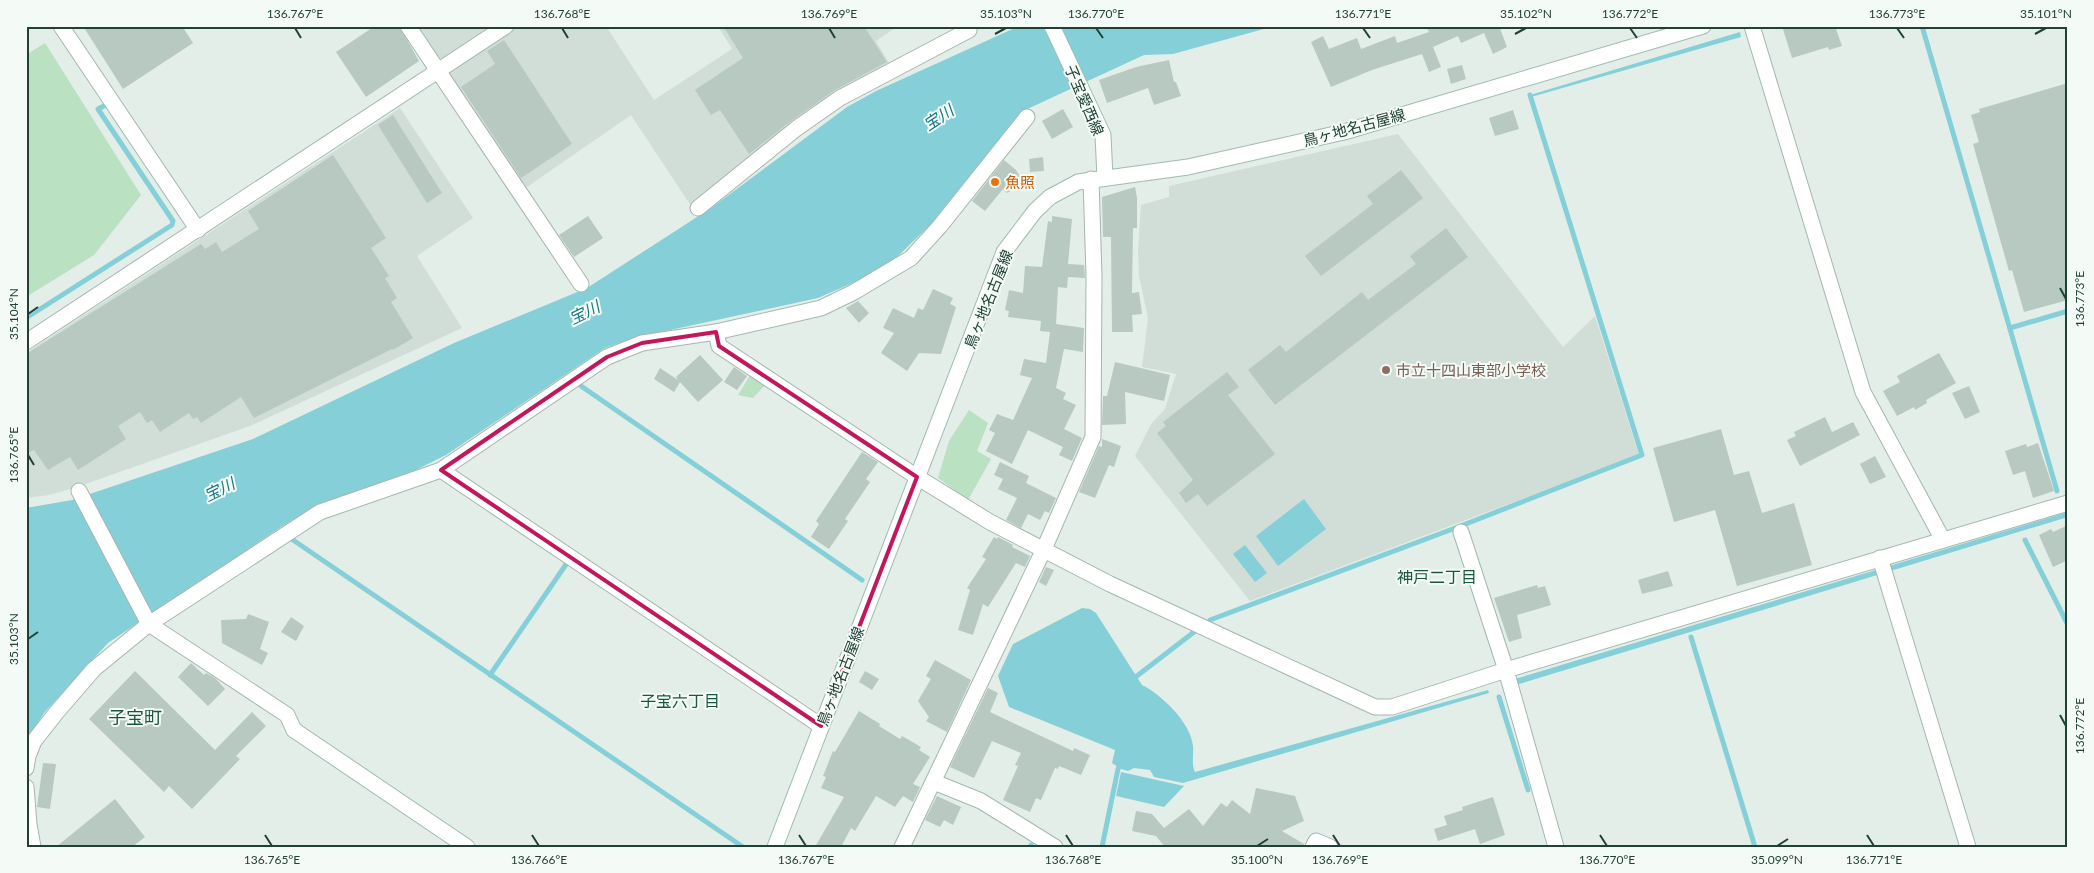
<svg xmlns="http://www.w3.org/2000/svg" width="2094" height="873" font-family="Lato,'Noto Sans JP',sans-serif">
  <rect width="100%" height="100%" fill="#e3eee8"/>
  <!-- built -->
  <g fill="#d0ded7">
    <polygon points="414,26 495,26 442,59 435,58"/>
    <polygon points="517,26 606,26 654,100 732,49 718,26 898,26 876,41 889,63 778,137 691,206 631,115 524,189 447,72"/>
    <polygon points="400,108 473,218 417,256 462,328 250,426 77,487 49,495 26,498 26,353"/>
    <polygon points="1398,134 1563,347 1595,316 1639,455 1250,601 1135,456 1151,424 1165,409 1176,374 1142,367 1148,318 1139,276 1138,251 1141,205 1169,197 1169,186"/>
  </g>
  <!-- green -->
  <g fill="#b9e1c2">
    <polygon points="45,43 141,195 94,255 26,297 26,55"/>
    <polygon points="751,374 767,383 753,398 738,395"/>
    <polygon points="969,410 988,423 977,451 991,459 968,500 938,478 949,441"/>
  </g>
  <!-- water -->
  <g fill="#85d0d8">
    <polygon points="1019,26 1275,26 1173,54 1144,55 1023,111 930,225 895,259 871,275 818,298 638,337 605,348 446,455 414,471 317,506 281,527 108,643 44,713 26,741 26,508 72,500 253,439 454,343 587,288 711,208 847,107 876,91"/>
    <polygon points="1740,32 1741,37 1531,97 1530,95"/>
    <polygon points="1304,499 1326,529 1278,566 1256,536"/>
    <polygon points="2068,512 2068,517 1516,685 1515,679"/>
    <polygon points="1245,545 1267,573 1255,582 1233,554"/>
    <path d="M1082 608 1090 609 1096 613 1142 685C1162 695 1191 723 1193 746 1194 756 1191 763 1195 772L1488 690 1489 693 1183 783 1154 777 1150 770 1134 768 1128 771 1121 769 1112 763 1115 750 1009 707 998 676 1013 644Z"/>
    <polygon points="1121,772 1184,786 1164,807 1116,796"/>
  </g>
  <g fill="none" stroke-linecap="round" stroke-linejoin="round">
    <!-- stream -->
    <g stroke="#85d0d8" stroke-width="5">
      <polyline points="1922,26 2057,491"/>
      <polyline points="26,318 172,225 173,221 98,109 104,106"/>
      <polyline points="2010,328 2068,311"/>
      <polyline points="581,386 862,580"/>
      <polyline points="293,540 743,847"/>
      <polyline points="2025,540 2068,625"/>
      <polyline points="1210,620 1458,527 1642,455 1530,95"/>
      <polyline points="1691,637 1755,847"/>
      <polyline points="490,675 567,563"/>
      <polyline points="1133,679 1194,632"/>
      <polyline points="1499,697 1528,790"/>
      <polyline points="1030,847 1031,845"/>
      <polyline points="1102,847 1118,769 1121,763"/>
    </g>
  </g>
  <!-- building -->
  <g fill="#b7c9c1">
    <polygon points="83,26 182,26 193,43 123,89"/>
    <polygon points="375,26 399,26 419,61 366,97 336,52"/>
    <polygon points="723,26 864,26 887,62 835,90 791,121 749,154 720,110 711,115 695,90 743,58"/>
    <polygon points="1426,26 1499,26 1507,47 1493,54 1484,33 1461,43 1458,36 1433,47 1441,67 1429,72 1422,54 1372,70 1331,87 1311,42 1323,36 1329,49 1357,38 1361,49 1395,36 1397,43 1429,32"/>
    <polygon points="1782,26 1835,26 1842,46 1829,50 1828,47 1792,58"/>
    <polygon points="504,40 572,144 521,178 461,87 495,64 487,51"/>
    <polygon points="1169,60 1174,82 1176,82 1181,96 1154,105 1148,88 1107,103 1099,80 1136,67"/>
    <polygon points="1462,65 1466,79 1451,84 1447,69"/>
    <polygon points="2068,83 2068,300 2024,312 2012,270 2009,271 1973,144 1979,142 1971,115 1980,112 1979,109"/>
    <polygon points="1063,109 1073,127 1052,139 1042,121"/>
    <polygon points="1513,110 1519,129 1495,136 1489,118"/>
    <polygon points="393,115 442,193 427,203 378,125"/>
    <polygon points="333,155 386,238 371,248 389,276 385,278 397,298 391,302 413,338 393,350 392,349 254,418 241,397 201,423 197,417 193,419 189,413 160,432 152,420 147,423 140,412 118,426 126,439 78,470 70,457 48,470 34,450 26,454 26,354 201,244 205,249 216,242 222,252 259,229 248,211"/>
    <polygon points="1043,157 1044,171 1030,172 1029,159"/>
    <polygon points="1004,160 1016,170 1024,184 1007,193 1003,189 985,211 972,201"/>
    <polygon points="1401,170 1423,198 1321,276 1305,256 1373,204 1367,196"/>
    <polygon points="1135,187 1137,198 1137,228 1133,228 1132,293 1139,292 1142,314 1132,315 1133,332 1112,332 1111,237 1103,237 1102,197"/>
    <polygon points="588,216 603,238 574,257 559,235"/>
    <polygon points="1052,216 1072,219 1068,264 1084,265 1085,278 1068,277 1067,288 1058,287 1056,324 1084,328 1083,352 1064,349 1056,388 1066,393 1063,399 1076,405 1064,429 1082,438 1072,461 1059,455 1063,447 1028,430 1012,464 986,451 995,433 989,430 997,414 1013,420 1032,378 1020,375 1024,359 1046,363 1050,332 1040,331 1041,321 1008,317 1009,311 1005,310 1009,290 1023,293 1025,266 1042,267 1048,221 1052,222"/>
    <polygon points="1446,228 1468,257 1275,405 1248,370 1280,345 1286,352 1362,292 1368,300 1416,264 1410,256"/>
    <polygon points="933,289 953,298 950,304 956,307 941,354 919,353 907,371 881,353 894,333 883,328 893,308 914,318 918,308 923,310"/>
    <polygon points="858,301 869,313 859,323 846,308"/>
    <polygon points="1939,353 1956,383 1926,400 1927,403 1915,410 1914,407 1897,416 1883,391 1900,382 1897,376"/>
    <polygon points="700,355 723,380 698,402 680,382 674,392 654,379 660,368 678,380 676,377"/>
    <polygon points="1115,362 1170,375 1164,401 1125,392 1126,424 1102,425 1103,396 1107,396"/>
    <polygon points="734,367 747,376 737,390 724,382"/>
    <polygon points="1227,372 1239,387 1228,395 1275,454 1207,506 1198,494 1186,503 1179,493 1193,480 1157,433 1166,426 1163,422"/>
    <polygon points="1969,386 1980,412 1965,419 1952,393"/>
    <polygon points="1825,417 1832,432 1853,422 1860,435 1800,466 1787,440 1796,436 1794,432"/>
    <polygon points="1721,429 1734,475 1749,471 1762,513 1794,503 1812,565 1737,586 1715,510 1674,522 1653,448"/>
    <polygon points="1102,439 1121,446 1114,467 1109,465 1095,498 1079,492 1099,446 1102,447"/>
    <polygon points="2038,443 2054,491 2033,498 2025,471 2013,475 2005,451 2026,444 2027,447"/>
    <polygon points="862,452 878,462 866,479 870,482 845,519 848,521 829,549 811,537 819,524 816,521"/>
    <polygon points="1875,456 1886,477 1870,484 1860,464"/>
    <polygon points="1000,462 1029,476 1026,483 1056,498 1049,513 1045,511 1040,520 1028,514 1021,528 1006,520 1017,498 998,489 1003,479 994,475"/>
    <polygon points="2068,525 2068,560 2053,567 2039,535 2051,529 2053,532"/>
    <polygon points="994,537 997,539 998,537 1013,545 1012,547 1030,556 1025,567 1016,563 988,607 983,604 973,635 958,630 970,590 967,588 986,559 982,557"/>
    <polygon points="1046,567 1054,570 1046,586 1039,582"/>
    <polygon points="1668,571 1673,586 1642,594 1638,580"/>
    <polygon points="1537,585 1538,588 1545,586 1551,605 1517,615 1522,638 1509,642 1494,598"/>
    <polygon points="248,614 269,622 260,649 268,653 262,665 222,643 221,620 246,619"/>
    <polygon points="291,617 304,626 296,641 281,632"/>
    <polygon points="935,660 971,680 947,732 926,721 929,717 918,701 931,679 926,676"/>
    <polygon points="191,663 204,675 206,673 215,678 225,689 208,706 178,677"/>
    <polygon points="135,671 215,750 252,712 266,726 236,756 240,759 192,809 169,786 164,792 89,719"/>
    <polygon points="865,671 879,679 872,690 859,682"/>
    <polygon points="988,688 998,693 990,712 1073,751 1074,748 1090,755 1081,775 1059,766 1058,769 1055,768 1041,800 1036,798 1030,812 1003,800 1018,766 1015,765 1021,753 992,741 974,778 950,767"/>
    <polygon points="859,711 880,724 879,726 900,739 902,736 921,747 919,750 930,757 913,784 920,787 913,802 903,796 895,807 876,796 855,831 851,828 841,847 815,847 844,797 821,788 826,777 823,776 833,751 835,752"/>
    <polygon points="43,763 56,764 50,809 37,807"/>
    <polygon points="1256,788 1295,796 1304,821 1282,831 1304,844 1304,847 1165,847 1156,836 1132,831 1136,811 1152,814 1164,828 1189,809 1203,826 1221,803 1227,807 1232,800 1250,814"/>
    <polygon points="937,796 961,807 953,825 944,820 940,827 925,820"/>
    <polygon points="1493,797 1505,835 1480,844 1475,829 1438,841 1434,829 1447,825 1444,816 1463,810 1462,807"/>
    <polygon points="115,799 145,837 132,847 56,847"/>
  </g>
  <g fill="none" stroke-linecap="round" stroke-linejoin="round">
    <defs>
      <g id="street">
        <polyline points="61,26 198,230"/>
        <polyline points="408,26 581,284"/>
        <polyline points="1752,26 1863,392 1943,540"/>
        <polyline points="698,208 797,128 840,98 969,30 969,26"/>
        <polyline points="716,332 719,346 917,477 990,522 1110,584 1375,707 1392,707 1506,670 2068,503"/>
        <polyline points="26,342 506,26"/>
        <polyline points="441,470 821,726"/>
        <polyline points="79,491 149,624 287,715 294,730"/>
        <polyline points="1461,532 1506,670 1556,847"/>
        <polyline points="1880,558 1968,847"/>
        <polyline points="26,768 28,756 34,741 56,713 94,669 149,624 320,512 441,470 607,357 642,343 716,332 821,308 854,292 911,258 940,226 1027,117"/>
        <polyline points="934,782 981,801 1055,847"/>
        <polyline points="26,787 29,824 33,847"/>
        <polyline points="902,847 1044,549 1093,437 1094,276 1091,179"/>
        <polyline points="1313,847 1316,841 1330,847"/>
      </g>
      <g id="secondary">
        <polyline points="1052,26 1103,135 1105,178"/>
        <polyline points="294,730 467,847"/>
        <polyline points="775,847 1004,252 1035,211 1050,197 1078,182 1188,167 1344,132 1703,26"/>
      </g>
    </defs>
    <!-- street casing -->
    <use href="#street" stroke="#a5b7af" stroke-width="17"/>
    <!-- secondary casing -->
    <use href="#secondary" stroke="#a0bbb0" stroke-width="17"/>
    <!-- street -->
    <use href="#street" stroke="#fff" stroke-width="15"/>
    <!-- secondary -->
    <use href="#secondary" stroke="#fff" stroke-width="15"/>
  </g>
  <!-- marked area -->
  <path fill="none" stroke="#c2185b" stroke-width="4" stroke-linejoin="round" d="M716 332 719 346 917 477 821 726 441 470 607 357 642 343Z"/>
  <!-- ticks -->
  <path fill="none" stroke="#204137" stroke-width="2" d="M295 28 301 38M562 28 568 38M829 28 835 38M1096 28 1103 38M1363 28 1370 38M1630 28 1637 38M1897 28 1904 38M995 34 1006 28M1515 34 1526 28M2035 34 2046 28M2060 288 2066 299M28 314 38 307M28 455 34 465M28 639 38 632M2060 715 2066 726M265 835 272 846M532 835 539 846M799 835 806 846M1066 835 1073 846M1333 835 1340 846M1600 835 1607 846M1867 835 1874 846M1257 846 1268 839M1777 846 1788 839"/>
  <!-- markers -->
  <circle fill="#e8710a" stroke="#f4faf6" stroke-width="2" cx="995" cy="182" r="5"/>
  <circle fill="#8d6e63" stroke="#f4faf6" stroke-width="2" cx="1386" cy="370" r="5"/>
  <g text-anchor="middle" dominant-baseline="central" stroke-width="4" stroke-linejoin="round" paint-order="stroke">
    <!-- street labels -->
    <g font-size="15" fill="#204137" stroke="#f4faf6">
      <text transform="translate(1085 100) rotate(67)">子宝愛西線</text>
      <text transform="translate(1354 127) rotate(-15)">鳥ヶ地名古屋線</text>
      <text transform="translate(988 299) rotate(-68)">鳥ヶ地名古屋線</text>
      <text transform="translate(840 676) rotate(-69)">鳥ヶ地名古屋線</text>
    </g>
    <!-- food labels -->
    <g font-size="15" fill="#c56008" stroke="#f4faf6" text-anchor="start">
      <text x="1005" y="182">魚照</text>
    </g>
    <!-- education labels -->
    <g font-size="15" fill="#785e54" stroke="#f4faf6" text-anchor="start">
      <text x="1396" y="370">市立十四山東部小学校</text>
    </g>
    <!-- water labels -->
    <g font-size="16" font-style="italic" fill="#147784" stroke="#f4faf6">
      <text transform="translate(938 117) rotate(-34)">宝川</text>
      <text transform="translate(584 312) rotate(-26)">宝川</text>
      <text transform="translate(219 489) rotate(-26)">宝川</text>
    </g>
    <!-- neighbourhood labels -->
    <g font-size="16" fill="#1a5644" stroke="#f4faf6">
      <text x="1437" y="576">神戸二丁目</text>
      <text x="680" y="700">子宝六丁目</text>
    </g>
    <!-- quarter labels -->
    <g font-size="18" fill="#1a5644" stroke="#f4faf6">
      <text x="135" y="717">子宝町</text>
    </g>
  </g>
  <!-- border -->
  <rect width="2094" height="873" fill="none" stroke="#f4faf6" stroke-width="55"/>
  <rect x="28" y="28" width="2038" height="818" fill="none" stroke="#204137" stroke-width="2"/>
  <g font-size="12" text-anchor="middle" fill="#204137">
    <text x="295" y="18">136.767°E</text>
    <text x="562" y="18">136.768°E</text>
    <text x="829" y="18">136.769°E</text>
    <text x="1006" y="18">35.103°N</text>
    <text x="1096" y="18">136.770°E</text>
    <text x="1363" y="18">136.771°E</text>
    <text x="1526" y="18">35.102°N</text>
    <text x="1630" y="18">136.772°E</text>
    <text x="1897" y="18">136.773°E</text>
    <text x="2046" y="18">35.101°N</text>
    <text transform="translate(2080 299) rotate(-90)" y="4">136.773°E</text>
    <text transform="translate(14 314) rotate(-90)" y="4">35.104°N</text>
    <text transform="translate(14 455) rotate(-90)" y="4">136.765°E</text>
    <text transform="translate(14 639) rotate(-90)" y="4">35.103°N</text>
    <text transform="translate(2080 726) rotate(-90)" y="4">136.772°E</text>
    <text x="272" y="864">136.765°E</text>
    <text x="539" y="864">136.766°E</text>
    <text x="806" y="864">136.767°E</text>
    <text x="1073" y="864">136.768°E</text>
    <text x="1257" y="864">35.100°N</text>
    <text x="1340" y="864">136.769°E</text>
    <text x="1607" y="864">136.770°E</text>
    <text x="1777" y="864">35.099°N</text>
    <text x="1874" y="864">136.771°E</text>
  </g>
</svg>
